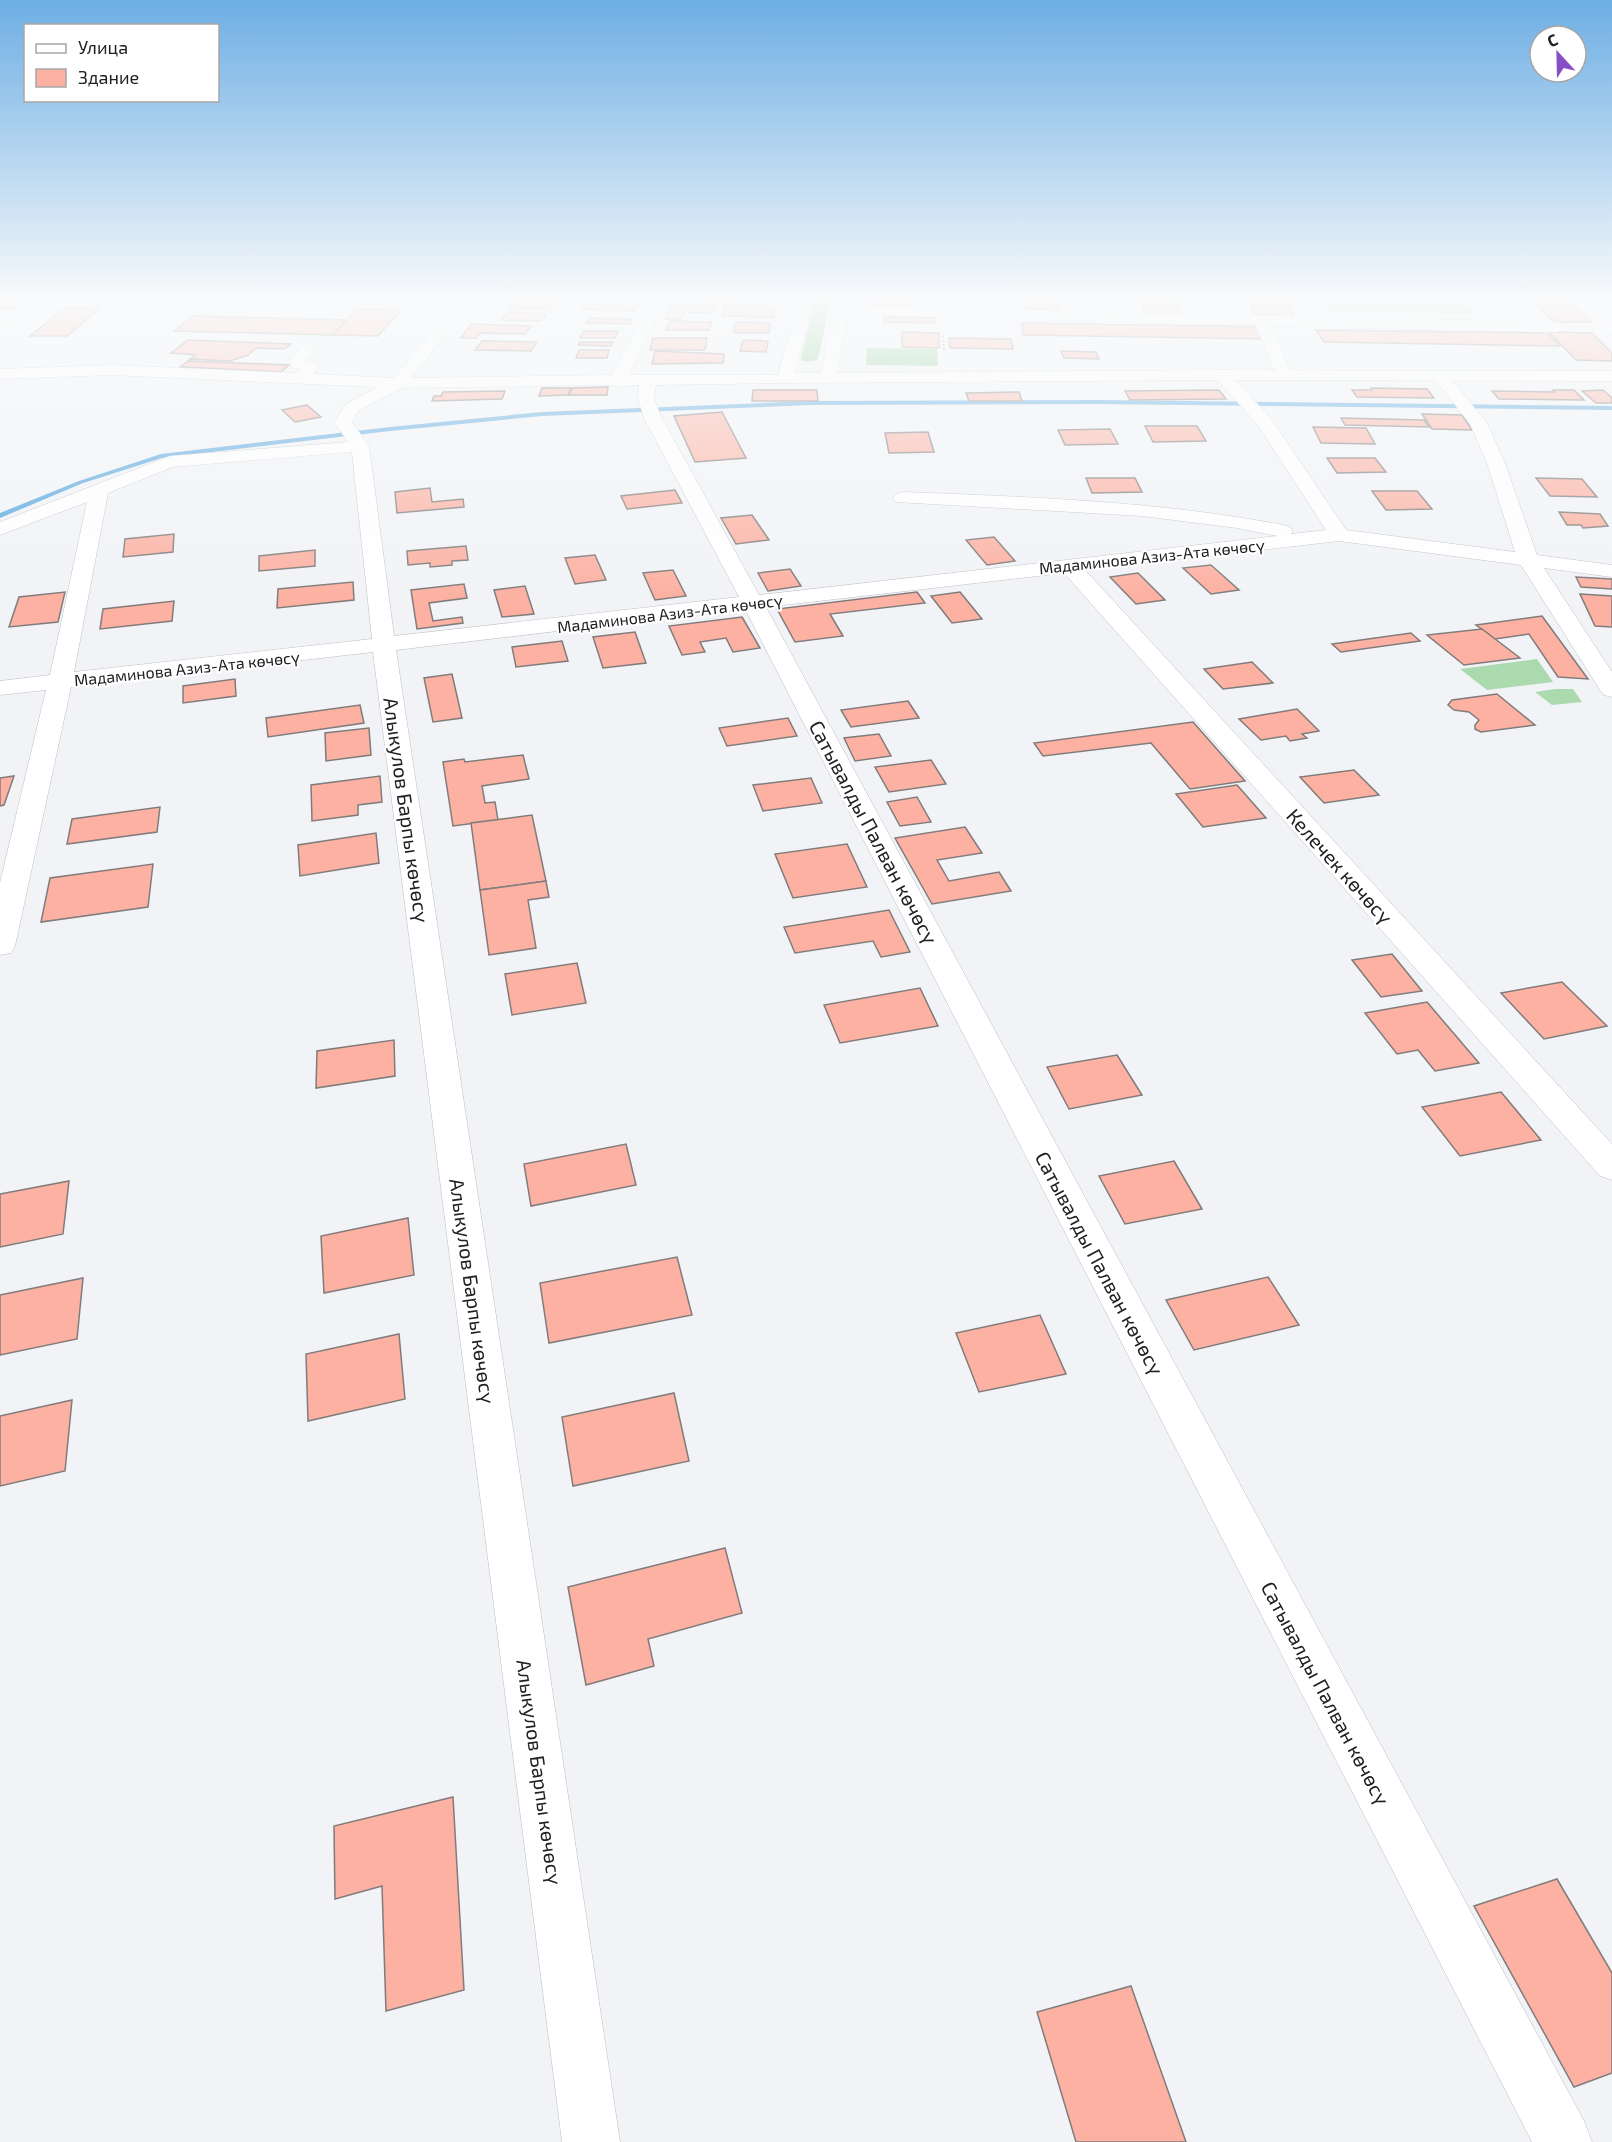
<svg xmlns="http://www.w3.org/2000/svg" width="1612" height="2142" font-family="'Exo 2',sans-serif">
  <rect width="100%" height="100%" fill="#f2f3f7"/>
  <!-- green -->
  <g fill="#abdaaf">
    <polygon points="1324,298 1460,299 1475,314 1331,311"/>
    <polygon points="1537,659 1553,682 1487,690 1460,669"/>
    <polygon points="1555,689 1573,689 1582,702 1552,705 1535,692"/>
  </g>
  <!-- forest -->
  <g fill="#82c98a">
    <polygon points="816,298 831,298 818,359 813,361 802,361 801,357"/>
    <polygon points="867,348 937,349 938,366 866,365"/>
  </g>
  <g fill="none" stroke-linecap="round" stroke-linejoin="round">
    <!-- stream -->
    <polygon fill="#55a5dd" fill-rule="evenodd" points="1097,400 1612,406 1612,410 1097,404 810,405 542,416 390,431 162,458 83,483 0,518 0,513 79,481 161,454 390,427 542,412 810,401"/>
  </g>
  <!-- building -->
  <g fill="#fcb1a2" stroke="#807c7b" stroke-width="1.5">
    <polygon points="0,298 20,298 16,308 0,309"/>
    <polygon points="364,298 408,298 405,302 361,301"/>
    <polygon points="713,298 732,298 729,304 710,304"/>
    <polygon points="875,298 912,298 911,310 873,309"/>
    <polygon points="1024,298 1059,298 1060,310 1025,309"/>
    <polygon points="1139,298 1172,298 1180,314 1145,313"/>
    <polygon points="1247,298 1285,298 1294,316 1255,315"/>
    <polygon points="1529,298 1564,298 1591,322 1555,322"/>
    <polygon points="514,300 554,301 549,309 508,308"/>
    <polygon points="587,302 639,304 635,311 582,309"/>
    <polygon points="673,304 714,305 711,313 684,312 680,320 665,319"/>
    <polygon points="725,306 776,307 773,317 722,316"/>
    <polygon points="65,308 100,308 67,336 30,336"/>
    <polygon points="357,309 401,310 378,336 333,335"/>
    <polygon points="508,312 547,314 541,321 502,320"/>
    <polygon points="193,316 347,320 333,335 174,331"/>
    <polygon points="884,317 935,318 934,323 884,322"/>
    <polygon points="590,318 632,319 630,324 586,323"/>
    <polygon points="670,321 712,322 709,330 666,330"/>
    <polygon points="735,322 770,323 769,333 734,333"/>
    <polygon points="1022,323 1270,327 1277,339 1023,335"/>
    <polygon points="471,324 531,326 525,334 480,333 476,338 461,338"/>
    <polygon points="1316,330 1547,333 1560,346 1324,342"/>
    <polygon points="584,331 618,331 615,338 580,338"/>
    <polygon points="902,332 939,333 939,348 902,347"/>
    <polygon points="1549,332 1592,333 1612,353 1612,361 1576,360"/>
    <polygon points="653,338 707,338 705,350 650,350"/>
    <polygon points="949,338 1011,339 1013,349 950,348"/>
    <polygon points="188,340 291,344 284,349 256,348 248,355 230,361 190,359 196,355 171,353"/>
    <polygon points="743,340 768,341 766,352 740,351"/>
    <polygon points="482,341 537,342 531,351 475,350"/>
    <polygon points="580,342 613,342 611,346 578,345"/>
    <polygon points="579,350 609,350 607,358 576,358"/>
    <polygon points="655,351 724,354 723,363 652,364"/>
    <polygon points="1061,351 1096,352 1099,359 1064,358"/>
    <polygon points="188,361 289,365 281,372 180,367"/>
    <polygon points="608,387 607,395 569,395 572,388"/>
    <polygon points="542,388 571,388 568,395 539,396"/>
    <polygon points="1371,388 1427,389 1434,398 1357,397 1352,390 1372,390"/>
    <polygon points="753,390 817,390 818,401 752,401"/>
    <polygon points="1219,390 1226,399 1130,400 1125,391"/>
    <polygon points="1553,390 1574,390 1584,400 1499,399 1492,391 1555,392"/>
    <polygon points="1603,390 1612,398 1612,403 1596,403 1582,391"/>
    <polygon points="505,391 502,399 432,401 434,396 441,396 443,392"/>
    <polygon points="1019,392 1022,401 969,401 966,393"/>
    <polygon points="307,405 321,417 295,422 282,410"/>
    <polygon points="722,412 746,458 695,462 674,416"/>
    <polygon points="1422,414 1462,415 1472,430 1432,429"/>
    <polygon points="1341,418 1424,420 1429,427 1345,425"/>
    <polygon points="1145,426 1197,426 1206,441 1153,442"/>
    <polygon points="1313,427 1366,428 1375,444 1321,443"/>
    <polygon points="1110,429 1118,444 1065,445 1058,430"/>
    <polygon points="928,432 934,452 889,453 885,433"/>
    <polygon points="1327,458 1375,458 1386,472 1337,473"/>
    <polygon points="1086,478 1135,478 1142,492 1092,493"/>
    <polygon points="1536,478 1582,479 1597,497 1550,496"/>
    <polygon points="430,488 432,502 463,499 464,507 397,513 395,492"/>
    <polygon points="675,490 682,503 627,509 621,496"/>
    <polygon points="1372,491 1417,491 1432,509 1386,510"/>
    <polygon points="1559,512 1600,514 1608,526 1583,528 1581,525 1567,525"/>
    <polygon points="752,515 769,540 736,544 721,518"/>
    <polygon points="174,534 173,552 123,557 125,539"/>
    <polygon points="994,537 1015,561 987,565 966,540"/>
    <polygon points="466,546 468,560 452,561 452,565 430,567 430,563 408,565 407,551"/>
    <polygon points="315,550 315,566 259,571 259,556"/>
    <polygon points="595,555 606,580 575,584 565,558"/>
    <polygon points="1211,565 1239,590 1211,594 1183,568"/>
    <polygon points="790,569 801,586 768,591 758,573"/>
    <polygon points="673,570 686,596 655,600 643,573"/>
    <polygon points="1138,573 1165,600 1136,604 1110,577"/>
    <polygon points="1576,577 1612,579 1612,589 1581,587"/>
    <polygon points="353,582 354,600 277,608 278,589"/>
    <polygon points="464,584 467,598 429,603 433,621 462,617 463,623 417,629 411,590"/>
    <polygon points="525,586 534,614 502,617 494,590"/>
    <polygon points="65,592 58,622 9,627 19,597"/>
    <polygon points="917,592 925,603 830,614 843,636 795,642 777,609"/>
    <polygon points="960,592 982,619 952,623 931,596"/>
    <polygon points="1580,594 1612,596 1612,627 1595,626"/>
    <polygon points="174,601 172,621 100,629 103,609"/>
    <polygon points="1542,616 1588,679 1558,677 1529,634 1495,639 1476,625"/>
    <polygon points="742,617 760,648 733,652 726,638 700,642 705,652 682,655 669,626"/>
    <polygon points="1482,629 1520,658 1464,665 1427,635"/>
    <polygon points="635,632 646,663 603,668 593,637"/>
    <polygon points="1411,633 1420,641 1341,652 1332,644"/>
    <polygon points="562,641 568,661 516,667 512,647"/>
    <polygon points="1252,662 1273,683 1223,689 1204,669"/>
    <polygon points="452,674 462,718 433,722 424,678"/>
    <polygon points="235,679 236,696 183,703 183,686"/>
    <polygon points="1497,694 1535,725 1481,732 1475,729 1475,725 1479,720 1469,712 1454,710 1448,705 1452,700"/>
    <polygon points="908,701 919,718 851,727 841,710"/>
    <polygon points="360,705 364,723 268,737 266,718"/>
    <polygon points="1297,709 1319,731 1302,734 1307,738 1290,741 1286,736 1261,740 1239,719"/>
    <polygon points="788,718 797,736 727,746 719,728"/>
    <polygon points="1193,722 1245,781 1190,789 1151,743 1043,756 1034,743"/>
    <polygon points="369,728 371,755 326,761 325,733"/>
    <polygon points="879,734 891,756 855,761 844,738"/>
    <polygon points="523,755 529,779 482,786 485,803 495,802 498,820 453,826 443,762 464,759 465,762"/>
    <polygon points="931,760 946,784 889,792 875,767"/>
    <polygon points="1354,770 1379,795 1324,803 1300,777"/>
    <polygon points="14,776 4,805 0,806 0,778"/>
    <polygon points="380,776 382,802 358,805 358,815 312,821 311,785"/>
    <polygon points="811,778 822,803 763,811 753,785"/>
    <polygon points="1237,785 1266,818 1203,827 1176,794"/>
    <polygon points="917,797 931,822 900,826 887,802"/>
    <polygon points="160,807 157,832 67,844 72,819"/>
    <polygon points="532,815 546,881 480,890 471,823"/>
    <polygon points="965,827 982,853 937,860 949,881 999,872 1011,891 932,904 895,838"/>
    <polygon points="376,833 379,863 300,876 298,845"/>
    <polygon points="847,844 867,887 793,898 775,854"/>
    <polygon points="153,864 148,907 41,922 50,878"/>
    <polygon points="546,881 549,897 528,900 536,948 489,955 480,890"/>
    <polygon points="889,910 910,952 881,957 873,941 795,953 784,927"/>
    <polygon points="1392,954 1422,991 1381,997 1352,960"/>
    <polygon points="577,963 586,1003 512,1015 505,974"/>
    <polygon points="1562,982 1607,1026 1544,1039 1501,993"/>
    <polygon points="920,988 938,1026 840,1043 824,1005"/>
    <polygon points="1427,1002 1479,1063 1435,1071 1418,1050 1397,1054 1365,1013"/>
    <polygon points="394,1040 395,1076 316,1088 317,1051"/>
    <polygon points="1117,1055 1142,1095 1069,1109 1047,1067"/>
    <polygon points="1501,1092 1541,1140 1460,1156 1422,1107"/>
    <polygon points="626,1144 636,1185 531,1206 524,1164"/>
    <polygon points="1174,1161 1202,1209 1125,1224 1099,1176"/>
    <polygon points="69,1181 63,1234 0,1247 0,1194"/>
    <polygon points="408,1218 414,1275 324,1293 321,1236"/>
    <polygon points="677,1257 692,1315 549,1343 540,1283"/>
    <polygon points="1268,1277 1299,1325 1194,1350 1166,1300"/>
    <polygon points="83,1278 77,1339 0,1355 0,1295"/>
    <polygon points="1040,1315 1066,1374 979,1392 956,1333"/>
    <polygon points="399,1334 405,1399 308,1421 306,1354"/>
    <polygon points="674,1393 689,1461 573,1486 562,1417"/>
    <polygon points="72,1400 65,1471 0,1486 0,1416"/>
    <polygon points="725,1548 742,1613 648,1639 654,1666 586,1685 568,1587"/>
    <polygon points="453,1797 464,1990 386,2011 382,1886 335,1899 334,1826"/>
    <polygon points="1557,1879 1612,1973 1612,2073 1574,2087 1474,1906"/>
    <polygon points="1131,1986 1186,2142 1076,2142 1037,2012"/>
  </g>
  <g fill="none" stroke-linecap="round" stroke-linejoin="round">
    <defs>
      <g id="minor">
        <polygon points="30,298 45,298 5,335 0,337 0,324"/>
        <path d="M461 298H475L411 378 612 375 652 298H666L629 375H791L793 378 785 383 656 385 654 399 662 418 759 595 1277 536 1237 528 1142 516 896 502 893 498 896 494 903 492C1031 497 1157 501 1283 525L1290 527 1293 531 1291 534 1326 530 1257 424 1213 375 1221 370 1227 372 1270 417 1346 530 1515 552 1487 463 1470 424 1433 377 1441 372 1447 374 1487 423 1505 463 1537 555 1612 565V577L1544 568 1612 672V697L1604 695 1600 690 1521 565 1339 541 1085 570 1612 1144V1180L1600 1176 1064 573 766 607 1584 2121 1592 2142H1532L745 609 396 650 620 2142H562L373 652 71 687 15 946 11 953 0 955V883L46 690 0 695V681L50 675 87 502 0 535V522L170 456 348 442 334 422 346 404 378 387 112 375 0 379V369L112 365 297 373 300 370 293 368 289 360 303 345 309 343 317 348 305 361 317 364 319 367 314 374 394 378ZM611 385 617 387 639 385 638 399 644 418 739 597 394 636 369 446 352 422 358 411 401 388ZM352 452 372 639 74 672 108 493 173 467Z"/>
        <polygon points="1487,298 1502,298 1525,322 1558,322 1566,327 1558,332 1272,326 1292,375 1284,380 1276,375 1256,325 840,314 833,310 840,306 1508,321"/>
      </g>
      <g id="major">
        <polygon points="800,298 814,298 795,373 821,373 836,298 850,298 837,373 1221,370 1612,371 1612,381 1221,380 785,383 777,378"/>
        <polygon points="1571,298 1586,298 1612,322 1612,335 1607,333"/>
      </g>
    </defs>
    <!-- minor casing -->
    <use href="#minor" stroke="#bdbec2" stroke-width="1"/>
    <!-- major casing -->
    <use href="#major" stroke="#bdbec2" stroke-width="1"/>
    <!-- path -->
    <polyline stroke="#838487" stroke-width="1.5" stroke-dasharray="2 2" stroke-linecap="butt" points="943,336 944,352"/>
    <!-- minor -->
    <use href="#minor" fill="#fff" fill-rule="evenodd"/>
    <!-- major -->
    <use href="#major" fill="#fff" fill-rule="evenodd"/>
  </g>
  <!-- sky -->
  <linearGradient id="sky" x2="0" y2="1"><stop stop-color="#6daee4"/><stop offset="0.5" stop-color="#f9fafb"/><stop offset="1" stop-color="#f9fafb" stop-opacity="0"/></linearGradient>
  <rect width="1612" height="598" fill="url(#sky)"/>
  <g text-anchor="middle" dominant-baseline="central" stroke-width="4.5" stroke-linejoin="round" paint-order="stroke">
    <!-- far-street labels -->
    <g font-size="16" fill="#202022" stroke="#fff">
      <text transform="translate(1152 556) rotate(-6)">Мадаминова Азиз-Ата көчөсү</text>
      <text transform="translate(670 613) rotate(-7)">Мадаминова Азиз-Ата көчөсү</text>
      <text transform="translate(187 668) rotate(-6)">Мадаминова Азиз-Ата көчөсү</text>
    </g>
    <!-- street labels -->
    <g font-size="20" fill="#202022" stroke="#fff">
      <text transform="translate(407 810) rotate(82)">Алыкулов Барпы көчөсү</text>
      <text transform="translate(874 832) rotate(62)">Сатывалды Палван көчөсү</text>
      <text transform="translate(1340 866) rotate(48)">Келечек көчөсү</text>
      <text transform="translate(1100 1263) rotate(62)">Сатывалды Палван көчөсү</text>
      <text transform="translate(473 1291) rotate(82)">Алыкулов Барпы көчөсү</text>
      <text transform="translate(1326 1693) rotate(62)">Сатывалды Палван көчөсү</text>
      <text transform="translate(540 1772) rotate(82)">Алыкулов Барпы көчөсү</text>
    </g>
  </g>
  <!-- legend -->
  <rect x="24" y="24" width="195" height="78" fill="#ffffff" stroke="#a6a6a7" stroke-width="1.5"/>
  <rect x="36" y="44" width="30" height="9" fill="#ffffff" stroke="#a6a6a7" stroke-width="1.5"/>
  <text x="78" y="54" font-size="18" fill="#202022">Улица</text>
  <rect x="36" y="69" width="30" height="18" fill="#fcb1a2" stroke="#a6a6a7" stroke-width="1.5"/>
  <text x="78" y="84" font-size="18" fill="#202022">Здание</text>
  <!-- north arrow -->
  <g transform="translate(1558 54) rotate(338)"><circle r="28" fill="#ffffff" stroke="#a6a6a7" stroke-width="1.5"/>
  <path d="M0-4.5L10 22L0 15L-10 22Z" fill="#874fc6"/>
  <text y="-9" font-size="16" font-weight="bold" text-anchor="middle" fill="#202022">С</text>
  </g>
</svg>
